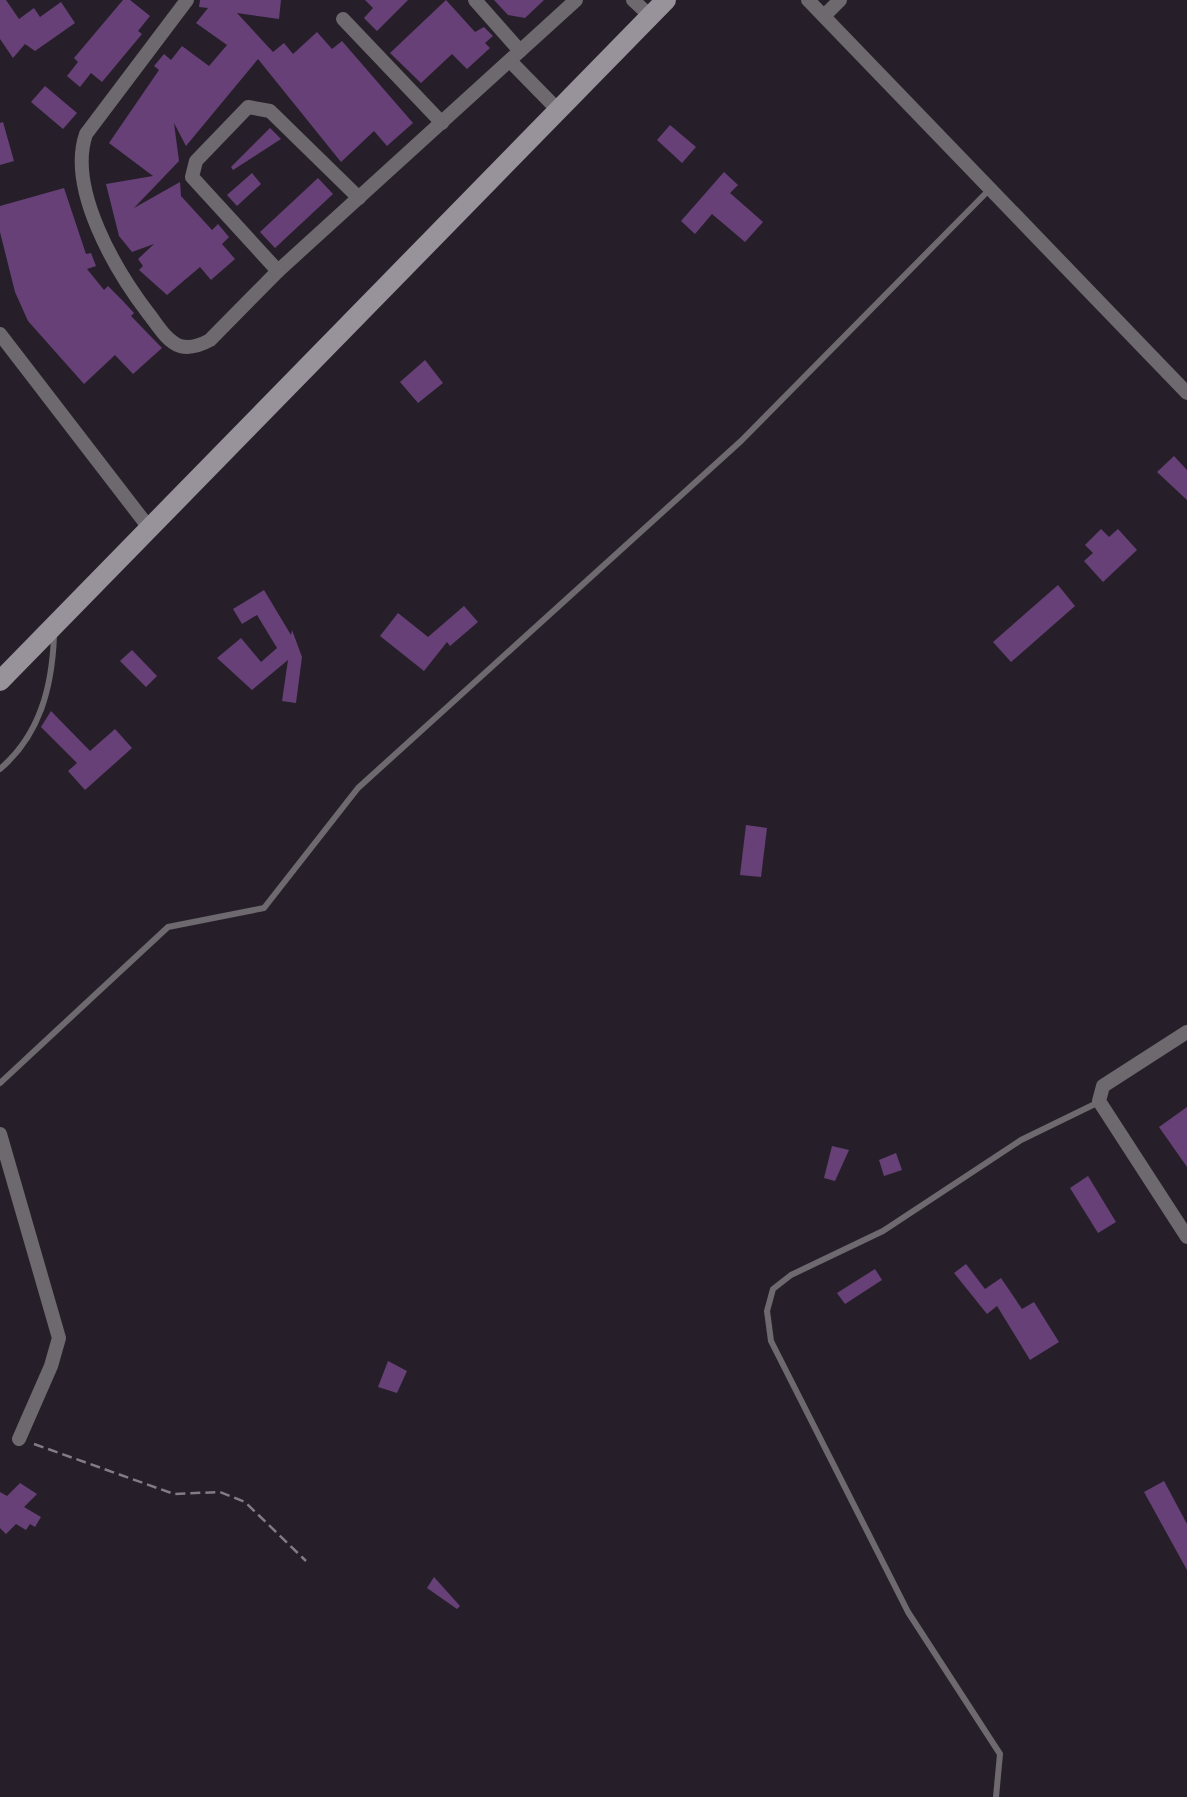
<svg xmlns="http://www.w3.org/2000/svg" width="1187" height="1797" font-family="'Source Serif 4',serif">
  <rect width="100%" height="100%" fill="#261f29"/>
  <!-- building -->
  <g fill="#664076">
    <polygon points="0,0 6,0 19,19 34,8 40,17 61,2 75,23 35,51 25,44 13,58 0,39"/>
    <polygon points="123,0 130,0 150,16 138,31 142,34 102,82 91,73 80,87 67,76 78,62 74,58"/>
    <polygon points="200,0 281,0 279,19 237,13 273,52 284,43 293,54 317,32 332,49 342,41 413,123 387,146 374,131 341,162 258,59 186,146 174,123 179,161 134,208 180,182 181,196 212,230 218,224 229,237 222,244 235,259 211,280 200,267 167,295 139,270 143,266 138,259 154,244 132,252 119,236 106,184 153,176 109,143 159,70 154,66 164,54 171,60 182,46 209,66 227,45 196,23 208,8 199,7"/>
    <polygon points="365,0 408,0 377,31 364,18 373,8"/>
    <polygon points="446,0 475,32 484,27 493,36 485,43 490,48 467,69 452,54 421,83 390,53"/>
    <polygon points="494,0 544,0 525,18 508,15"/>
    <polygon points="45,86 77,113 63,129 31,102"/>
    <polygon points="3,122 14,161 0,165 0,123"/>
    <polygon points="670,125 696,147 682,163 657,140"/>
    <polygon points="270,128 281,139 233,170 231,167"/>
    <polygon points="724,172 738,185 730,193 763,222 745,242 712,214 695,234 681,221"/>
    <polygon points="252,173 261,184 237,206 227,195"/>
    <polygon points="318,178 333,194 275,248 260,232"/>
    <polygon points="64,188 86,254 91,253 96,266 87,269 104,290 108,286 122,300 134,313 131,316 162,348 133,374 115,355 84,384 28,321 15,292 0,232 0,206"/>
    <polygon points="425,360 443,383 418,403 400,382"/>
    <polygon points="1174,456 1187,470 1187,500 1157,472"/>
    <polygon points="1101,529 1109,537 1118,529 1137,550 1103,582 1084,561 1093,553 1085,545"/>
    <polygon points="1058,585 1075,606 1011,662 993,642"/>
    <polygon points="264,590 291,635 292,630 302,657 296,703 282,701 288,660 252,690 217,658 241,638 261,662 277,648 257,615 242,624 233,609"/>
    <polygon points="464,606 478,622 450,646 447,642 424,671 380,636 398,613 428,637"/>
    <polygon points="132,650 157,676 146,687 120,661"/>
    <polygon points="51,711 90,751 115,729 132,748 85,790 68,771 77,763 41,727"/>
    <polygon points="746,825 767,828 761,877 740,875"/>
    <polygon points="1187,1107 1187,1167 1159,1127"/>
    <polygon points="832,1146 849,1150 835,1181 824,1178"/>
    <polygon points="896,1153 902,1170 884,1176 879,1160"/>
    <polygon points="1088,1176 1116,1222 1098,1233 1070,1188"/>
    <polygon points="966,1264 985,1289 1001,1278 1022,1309 1034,1302 1059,1342 1030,1360 997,1306 987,1314 954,1273"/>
    <polygon points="875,1269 882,1280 845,1304 837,1293"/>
    <polygon points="388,1361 407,1371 397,1393 378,1387"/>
    <polygon points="1164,1481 1187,1524 1187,1570 1144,1492"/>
    <polygon points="20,1483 37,1494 24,1507 41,1517 35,1527 30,1524 26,1530 16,1524 6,1534 0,1528 0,1492 7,1496"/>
    <polygon points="434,1577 460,1606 457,1609 427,1588"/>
  </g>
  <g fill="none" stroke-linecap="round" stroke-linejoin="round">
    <!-- path -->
    <polyline stroke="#827c85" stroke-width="2.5" stroke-dasharray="10 5" stroke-linecap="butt" points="34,1444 174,1494 220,1492 245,1502 306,1561"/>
    <!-- service -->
    <g stroke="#6d696f" stroke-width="6">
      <path d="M0 769C40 735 52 687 54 636"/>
      <polyline points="0,1083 168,927 264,908 358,788 741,441 989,190"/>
      <polyline points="996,1797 1000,1754 908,1612 771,1341 767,1311 773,1289 791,1275 883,1231 1021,1140 1097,1103"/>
    </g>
    <!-- minor -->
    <g stroke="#6d696f" stroke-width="14">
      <path d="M187 0 86 134C67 189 116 271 148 313 157 324 166 341 180 346 191 349 201 345 210 340L278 271 576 0"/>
      <polyline points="475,0 520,51"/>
      <polyline points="633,0 650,16"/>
      <polyline points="808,0 1187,393"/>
      <polyline points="824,16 840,0"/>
      <polyline points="343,19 442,123"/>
      <polyline points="511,62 556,108"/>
      <polyline points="278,271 192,177 196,161 248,107 270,111 359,198"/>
      <polyline points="0,334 150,529"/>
      <polyline points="1187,1032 1103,1086 1099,1101 1187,1237"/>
      <polyline points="0,1134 59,1338 51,1366 19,1439"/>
    </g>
    <!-- secondary -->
    <polyline stroke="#98929b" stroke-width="20" points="0,681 666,0"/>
  </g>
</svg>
